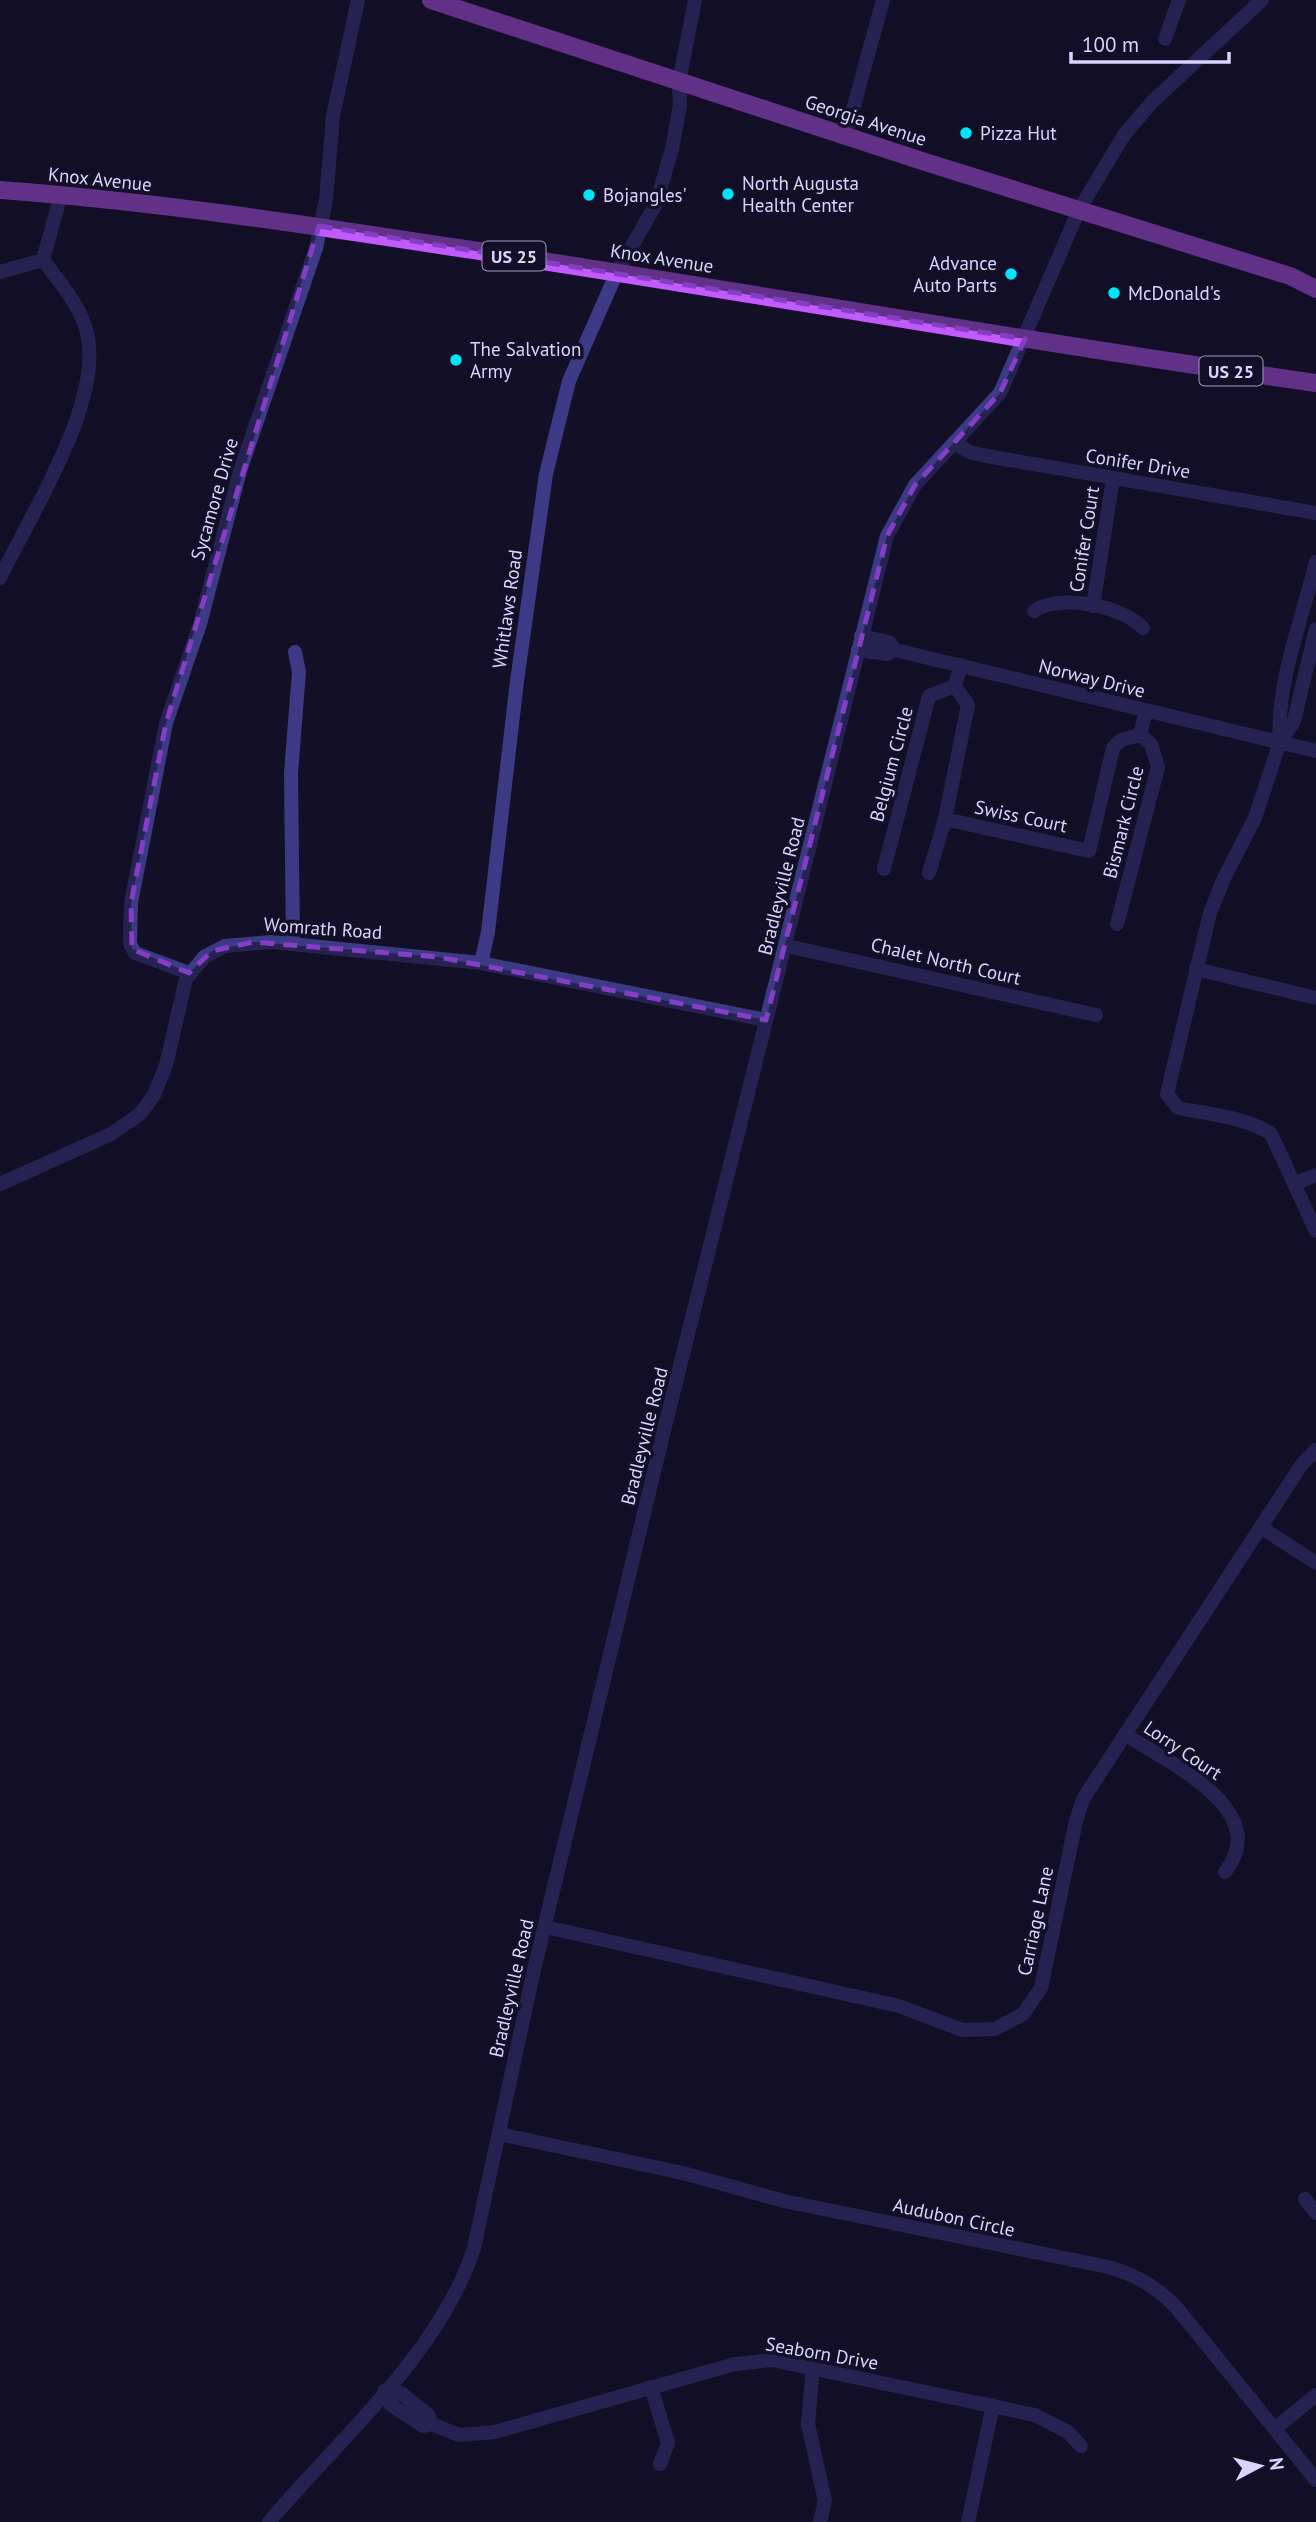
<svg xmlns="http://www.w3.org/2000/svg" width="1316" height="2522" font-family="'PT Sans',sans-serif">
  <rect width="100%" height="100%" fill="#130f26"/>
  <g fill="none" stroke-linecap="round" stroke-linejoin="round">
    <!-- minor -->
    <g stroke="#3d3a85" stroke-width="14">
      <polyline points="1165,39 1179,0"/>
      <polyline points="846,135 883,0"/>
      <polyline points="0,272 43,260 61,194"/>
      <polyline points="955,444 972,453 993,457 1316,513"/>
      <path d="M0 578C30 516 104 401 87 333 80 305 60 283 43 260"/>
      <polyline points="1093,606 1113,478"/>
      <path d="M1034 611C1060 593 1123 606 1143 628"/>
      <path d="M1316 629 1294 721 1280 742 1255 818 1224 878 1210 913 1167 1094 1178 1108C1204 1113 1250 1118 1271 1134L1316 1231"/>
      <polyline points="861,636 889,642 895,650"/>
      <polyline points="858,650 887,654 895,650 1316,751"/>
      <path d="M1280 742C1275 687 1303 616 1316 562"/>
      <polyline points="945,819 1089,851 1113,748 1121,740 1140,735 1146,711"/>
      <polyline points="884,869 929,696 955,686"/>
      <polyline points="929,873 945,819 968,705 955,686 961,665"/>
      <polyline points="1117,924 1158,767 1151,744 1140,735"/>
      <polyline points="293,944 291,773 299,672 295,652"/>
      <polyline points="787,946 1096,1015"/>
      <polyline points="481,963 488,932 517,681 546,474 569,381 617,272 656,204 672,149 680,105 679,82 695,0"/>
      <polyline points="1196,969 1316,998"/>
      <polyline points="189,973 135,953 130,944 131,903 166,723 200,624 240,471 316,248 326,200 333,116 358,0"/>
      <polyline points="0,1184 111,1134 140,1114 154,1095 166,1065 186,979 204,957 225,946 271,942 481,963 766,1020"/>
      <polyline points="1294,1184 1316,1175"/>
      <polyline points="1262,1528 1316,1563"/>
      <path d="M1125 1734C1168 1763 1274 1810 1225 1872"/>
      <polyline points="545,1927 899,2006 962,2030 995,2029 1023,2014 1041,1988 1076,1821 1083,1799 1302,1464 1316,1450"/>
      <path d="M499 2134 683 2173 784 2201 1108 2267C1135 2274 1157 2287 1176 2307L1316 2480"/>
      <polyline points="1305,2199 1316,2213"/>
      <polyline points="813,2368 808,2424 825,2501 820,2522"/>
      <polyline points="651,2387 668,2443 660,2464"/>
      <polyline points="384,2391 391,2396 401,2393 428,2415 430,2419 428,2425 423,2426 391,2405 391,2396"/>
      <polyline points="429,2423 459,2435 495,2432 735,2364 772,2360 1035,2415 1068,2432 1081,2446"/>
      <polyline points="1276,2428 1316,2395"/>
      <path d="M269 2522C339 2439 441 2352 474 2248L533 1974 665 1426 887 536 915 485 1000 393 1079 210 1124 135 1152 102 1262 0"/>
      <polyline points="968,2522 993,2405"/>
    </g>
    <!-- major -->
    <g stroke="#c25bff" stroke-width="18">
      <polyline points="431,0 922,161 1290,276 1316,289"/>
      <path d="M0 190C164 202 328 228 491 253 766 295 1040 344 1316 383"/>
    </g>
  </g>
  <!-- marked area -->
  <path d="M0 0H1316V2522H0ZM319 226 1025 339 1000 393 915 485 887 536 766 1020 438 957 253 942 212 951 189 973 132 949 131 903 166 723Z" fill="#130f26" fill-opacity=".55" fill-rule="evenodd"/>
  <path fill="none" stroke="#843dc5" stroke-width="5" stroke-dasharray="14 9" stroke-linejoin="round" d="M319 226 1025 339 1000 393 915 485 887 536 766 1020 438 957 253 942 212 951 189 973 132 949 131 903 166 723Z"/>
  <!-- markers -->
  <g fill="#00e5ff" stroke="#130f26" stroke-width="2.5">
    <circle cx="966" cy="133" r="7"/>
    <circle cx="728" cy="194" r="7"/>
    <circle cx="589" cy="195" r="7"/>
    <circle cx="1011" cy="274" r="7"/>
    <circle cx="1114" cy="293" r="7"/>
    <circle cx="456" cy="360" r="7"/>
  </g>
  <g text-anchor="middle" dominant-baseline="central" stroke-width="7" stroke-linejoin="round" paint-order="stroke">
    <!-- shield labels -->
    <g fill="#130f26" stroke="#9e99be" stroke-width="2">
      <rect x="482.5" y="241.5" width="63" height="29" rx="5"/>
      <rect x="1199.5" y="356.5" width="63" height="29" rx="5"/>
    </g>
    <g font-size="18" font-weight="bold" fill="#d9d4ff">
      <text x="514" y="256">US 25</text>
      <text x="1231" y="371">US 25</text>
    </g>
    <!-- street labels -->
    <g font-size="19" fill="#d9d4ff" stroke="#130f26">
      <text transform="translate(866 120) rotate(18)">Georgia Avenue</text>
      <text transform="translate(100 179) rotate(6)">Knox Avenue</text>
      <text transform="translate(662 258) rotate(9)">Knox Avenue</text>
      <text transform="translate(1138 463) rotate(9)">Conifer Drive</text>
      <text transform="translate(214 499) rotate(-74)">Sycamore Drive</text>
      <text transform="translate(1084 539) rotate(-81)">Conifer Court</text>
      <text transform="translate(507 609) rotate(-82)">Whitlaws Road</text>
      <text transform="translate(1092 678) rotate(14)">Norway Drive</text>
      <text transform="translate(891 764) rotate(-75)">Belgium Circle</text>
      <text transform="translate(1021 816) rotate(12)">Swiss Court</text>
      <text transform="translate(1123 822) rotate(-76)">Bismark Circle</text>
      <text transform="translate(781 886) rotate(-76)">Bradleyville Road</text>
      <text transform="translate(323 928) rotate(4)">Womrath Road</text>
      <text transform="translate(946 961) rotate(13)">Chalet North Court</text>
      <text transform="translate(644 1436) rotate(-76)">Bradleyville Road</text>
      <text transform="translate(1183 1750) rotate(34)">Lorry Court</text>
      <text transform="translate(1035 1921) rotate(-78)">Carriage Lane</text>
      <text transform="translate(511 1988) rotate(-77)">Bradleyville Road</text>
      <text transform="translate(954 2217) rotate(12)">Audubon Circle</text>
      <text transform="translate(822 2353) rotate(10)">Seaborn Drive</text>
    </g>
    <!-- poi labels -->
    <g font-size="19" fill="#d9d4ff" stroke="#130f26" text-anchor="start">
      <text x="980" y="133">Pizza Hut</text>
      <text x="742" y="183">North Augusta<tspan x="742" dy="22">Health Center</tspan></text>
      <text x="603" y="195">Bojangles'</text>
      <text x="997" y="263" text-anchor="end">Advance<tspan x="997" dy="22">Auto Parts</tspan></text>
      <text x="1128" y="293">McDonald's</text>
      <text x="470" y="349">The Salvation<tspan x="470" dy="22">Army</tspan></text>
    </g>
  </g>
  <!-- north arrow -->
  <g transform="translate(1260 2466) rotate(83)" stroke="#130f26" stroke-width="5" paint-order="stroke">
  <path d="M0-5L12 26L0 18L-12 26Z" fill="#d9d4ff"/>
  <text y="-10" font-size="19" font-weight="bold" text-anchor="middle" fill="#d9d4ff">N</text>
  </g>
  <!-- scale -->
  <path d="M1071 52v10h158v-10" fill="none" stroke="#d9d4ff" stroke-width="3.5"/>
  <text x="1082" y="52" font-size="21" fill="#d9d4ff" stroke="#130f26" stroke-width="5" paint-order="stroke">100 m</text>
</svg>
